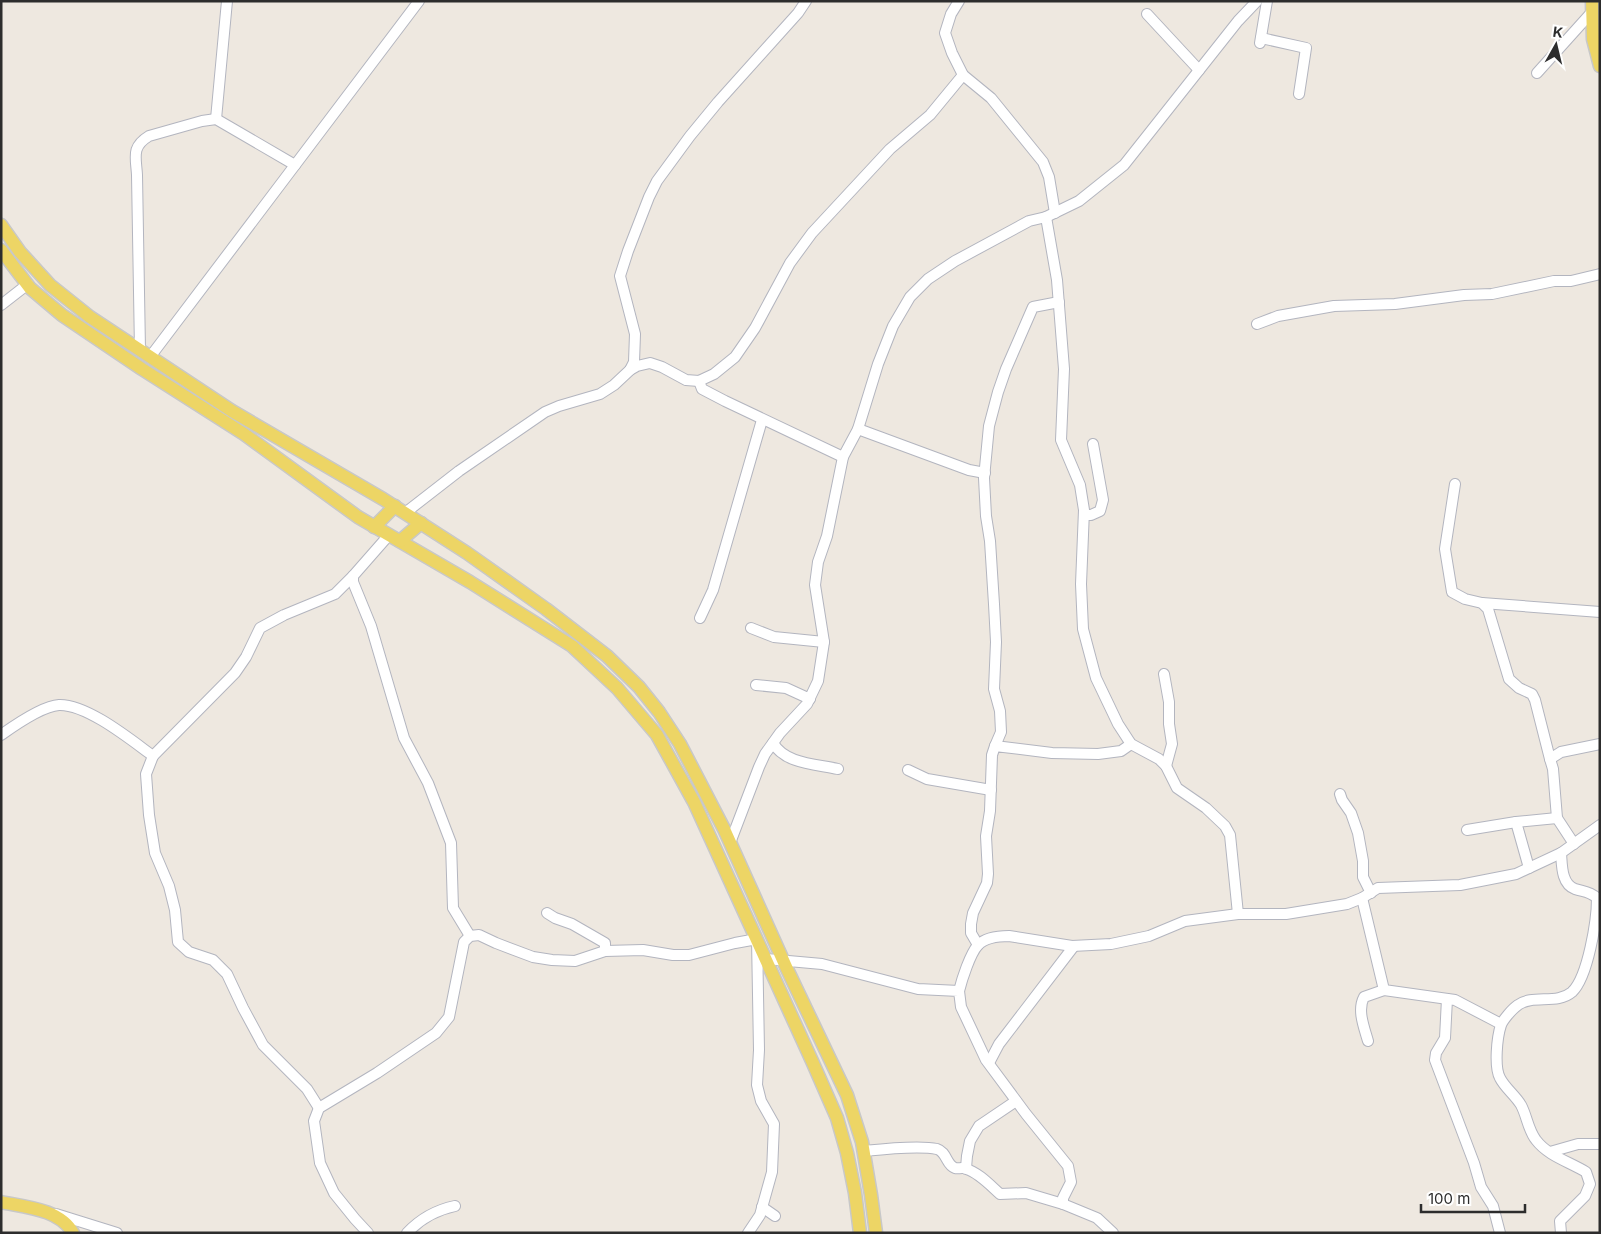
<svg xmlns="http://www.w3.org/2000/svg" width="1601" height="1234" font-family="Inter,sans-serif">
  <rect width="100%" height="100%" fill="#eee8e0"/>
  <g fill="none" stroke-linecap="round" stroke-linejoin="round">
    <defs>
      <g id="minor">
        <polyline points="959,1 951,14 945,33 952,53 963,75 991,98 1043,162 1049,177 1055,213"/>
        <polyline points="1147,14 1199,70"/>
        <polyline points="1261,38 1306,48 1299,94"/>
        <polyline points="1260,43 1267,1"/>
        <polyline points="1537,73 1591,13"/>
        <polyline points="216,119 227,1"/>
        <polyline points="1046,217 1057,280 1064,369 1061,440 1080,485 1084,510 1081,584 1083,629 1096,678 1118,724 1131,744 1159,759 1166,766 1177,788 1206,808 1225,826 1230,835 1238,914"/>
        <polyline points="1,305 28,284"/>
        <polyline points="1257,324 1278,316 1334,306 1395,304 1464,295 1492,294 1554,281 1571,281 1600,274"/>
        <path d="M140 350 137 175C136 157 131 147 149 136L202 121 216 119 295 165"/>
        <polyline points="150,357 419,1"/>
        <polyline points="630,370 634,362 635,334 620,276 628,251 649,197 657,181 690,136 718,102 798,13 806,1"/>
        <polyline points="699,381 702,389 725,401 843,457"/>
        <polyline points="858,429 969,470 985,473"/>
        <polyline points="1455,484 1445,549 1452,592 1465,599 1482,603 1488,609 1509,679 1519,688 1532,694 1535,700 1550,759"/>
        <polyline points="405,513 459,471 545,412 559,406 600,394 614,385 630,370 637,366 650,363 662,367 686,380 699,381 714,374 735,357 755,328 790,263 812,233 890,149 930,115 963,75"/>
        <polyline points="1084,515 1091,515 1100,511 1103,500 1093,444"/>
        <polyline points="389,535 353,576 353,582 371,626 404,738 428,783 451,843 453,908 470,936"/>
        <polyline points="1482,603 1600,612"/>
        <polyline points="700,618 713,590 762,420"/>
        <polyline points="751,628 774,637 824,642"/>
        <polyline points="1164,674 1169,702 1169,724 1172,744 1166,766"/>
        <polyline points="756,685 786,688 810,699"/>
        <path d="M1 735C15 725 42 706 59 705 87 704 131 740 153 756L235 673 246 657 260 628 284 615 335 594 353 576"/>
        <path d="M773 743C785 764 816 764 838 769"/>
        <polyline points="995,746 1001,732 1000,711 994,689 996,642 994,604 990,541 986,516 984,478 989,426 998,392 1006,369 1033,307 1059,302"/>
        <polyline points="153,756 146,774 149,815 155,853 169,886 175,910 178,942 189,952 213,960 227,974 243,1008 263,1045 307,1089 319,1108"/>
        <polyline points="908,770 927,779 991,790"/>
        <polyline points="1340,794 1342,800 1351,813 1358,833 1363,861 1363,877 1371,893"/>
        <polyline points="1516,822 1557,818"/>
        <polyline points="1467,830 1516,822 1529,868"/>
        <polyline points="730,843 759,767 765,754 780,733 807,704 818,681 824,642 815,585 818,562 827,536 843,457 858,429 878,364 893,326 910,297 928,279 955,261 1029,221 1046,217 1079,201 1124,165 1238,21 1257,1"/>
        <polyline points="1574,844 1557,818 1553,769 1550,759 1561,752 1600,744"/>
        <polyline points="1362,898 1384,990 1455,1000 1501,1024"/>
        <polyline points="547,913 555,918 572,924 605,943 605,951"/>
        <polyline points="978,945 971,933 971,924 973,913 987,883 988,874 986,836 990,811 992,755 995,746 1052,753 1098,754 1121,751 1131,744"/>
        <polyline points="766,959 822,964 918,989 959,991 961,1007 986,1060 1026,1114 1068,1166 1071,1182 1063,1198 1063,1204 1097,1218 1113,1233"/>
        <path d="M959 991C962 979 970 954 978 945 985 938 999 936 1009 936L1072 946 1111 944 1149 936 1185 921 1238 914H1286L1347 904 1362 898 1378 888 1460 885 1516 874 1561 853 1600 825"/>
        <polyline points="1447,999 1445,1038 1436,1053 1435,1060 1474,1163 1481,1187 1493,1206 1500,1233"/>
        <path d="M1368 1041C1364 1027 1357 1010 1364 997L1384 990"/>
        <polyline points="989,1063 999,1044 1074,946"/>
        <path d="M864 1151C883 1149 919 1145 937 1149 947 1152 946 1165 955 1168 958 1169 963 1167 966 1169 978 1172 991 1186 1000 1194L1026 1193 1063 1204"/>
        <polyline points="1550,1152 1578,1144 1600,1144"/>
        <polyline points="966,1168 967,1156 970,1141 979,1126 1016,1101"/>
        <polyline points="762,1207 775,1216"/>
        <polyline points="56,1214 117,1233"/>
        <polyline points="368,1233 355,1219 334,1193 320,1163 314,1121 319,1108 377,1073 436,1033 449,1017 464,942 470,936 479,935 496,943 533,957 552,960 575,961 605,951 643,950 673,955 689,955 735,943 757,939 759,1050 757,1085 761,1101 774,1124 772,1172 760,1215 748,1233"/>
        <path d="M407 1233C420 1219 436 1210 455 1206"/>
        <path d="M1561 1233 1560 1221 1585 1196 1590 1184 1586 1172C1570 1162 1548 1156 1536 1140 1528 1130 1527 1116 1521 1105 1515 1095 1505 1088 1500 1078 1494 1067 1497 1037 1501 1025 1503 1020 1512 1009 1518 1005 1533 994 1557 1005 1572 992 1588 977 1597 920 1597 898 1589 891 1584 892 1575 889 1561 884 1562 864 1561 853"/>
      </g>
      <g id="major">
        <polyline points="1592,1 1593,39 1600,66"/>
        <polyline points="1,225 20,252 50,285 90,317 232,411 383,499 467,553 546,609 607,656 639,687 659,712 680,744 724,829 787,969 847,1095 862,1142 871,1195 876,1233"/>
        <polyline points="1,250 30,288 62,315 142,369 244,434 358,517 470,582 572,646 617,688 657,735 694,802 812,1061 837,1118 847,1153 855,1193 860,1233"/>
        <polyline points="374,527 395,506"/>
        <polyline points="400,541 421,523"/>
        <path d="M1 1202C25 1207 60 1209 73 1233"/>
      </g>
    </defs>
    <!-- minor casing -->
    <use href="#minor" stroke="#b3b5bf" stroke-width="12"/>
    <!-- major casing -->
    <use href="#major" stroke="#c8c8c8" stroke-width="15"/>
    <!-- minor -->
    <use href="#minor" stroke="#fff" stroke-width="10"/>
    <!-- major -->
    <use href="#major" stroke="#edd565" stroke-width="12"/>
  </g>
  <!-- border -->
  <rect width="1601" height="1234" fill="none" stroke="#2d2d2d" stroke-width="5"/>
  <!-- north arrow -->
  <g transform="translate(1556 45) rotate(8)" stroke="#ffffff" stroke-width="4" paint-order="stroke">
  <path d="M0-4L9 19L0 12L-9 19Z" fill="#2d2d2d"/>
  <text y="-8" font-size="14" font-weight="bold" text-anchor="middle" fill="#2d2d2d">K</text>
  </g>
  <!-- scale -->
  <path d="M1421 1204v8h104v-8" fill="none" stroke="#2d2d2d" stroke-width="2.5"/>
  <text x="1428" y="1204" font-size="15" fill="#2d2d2d" stroke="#ffffff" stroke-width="4" paint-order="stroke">100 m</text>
</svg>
